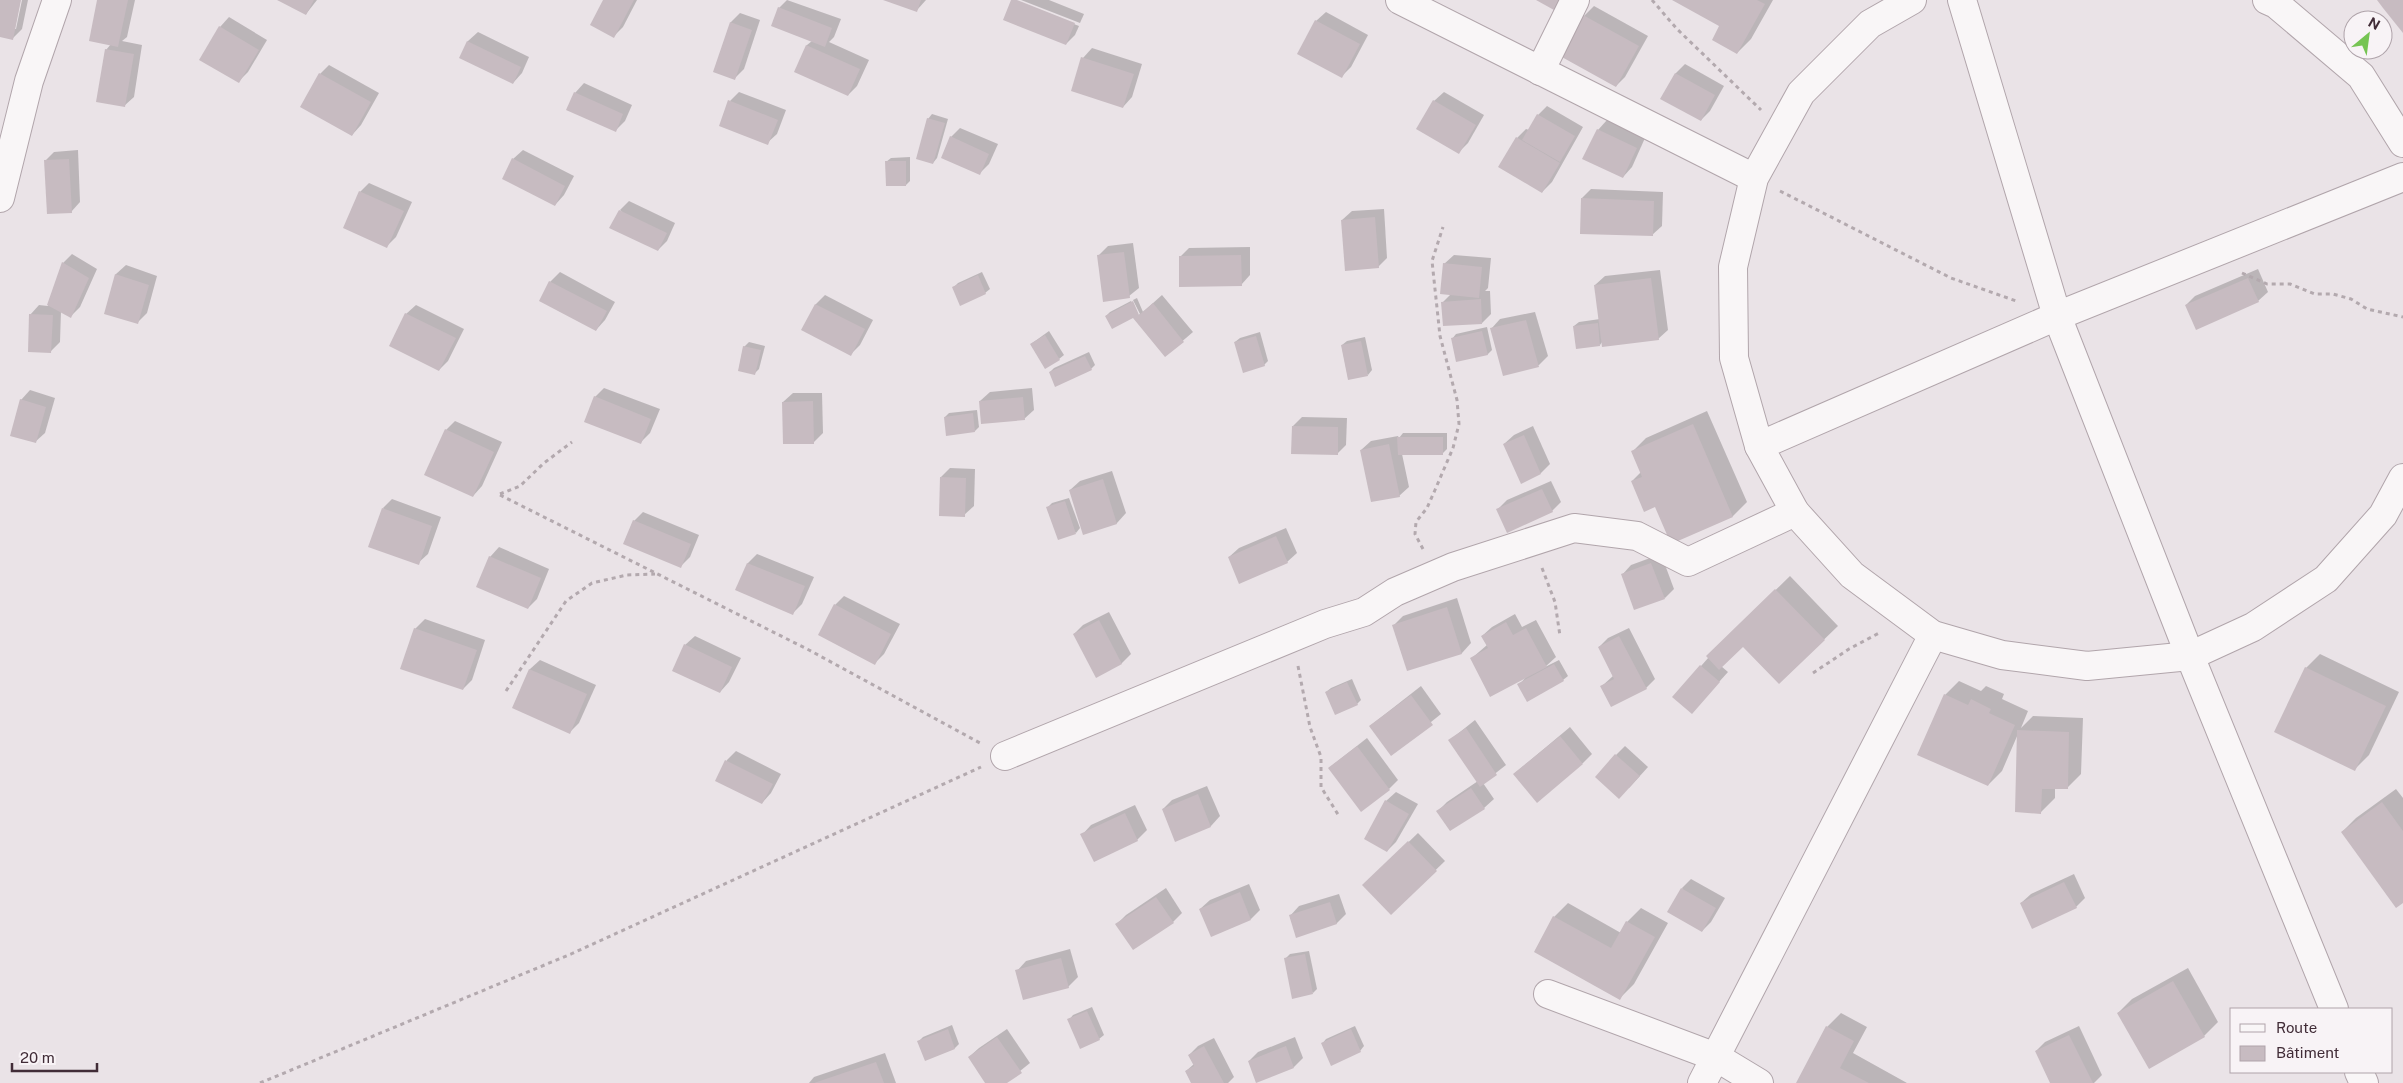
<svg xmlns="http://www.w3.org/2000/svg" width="2403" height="1083" font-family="'Public Sans',sans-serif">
  <rect width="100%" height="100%" fill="#eae3e7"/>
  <!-- shadow -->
  <g fill="#0003">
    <polygon points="0,0 20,0 14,29 16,29 22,0 28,0 22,29 13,38 0,35"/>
    <polygon points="99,0 135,0 127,37 122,41 142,45 134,97 124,106 106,50 111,44"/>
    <polygon points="280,0 317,0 306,14"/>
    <polygon points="605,0 637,0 623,27 614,36"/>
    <polygon points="787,0 841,19 834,37 829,42 869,60 857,86 848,95 796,71 807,45 812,41 779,8"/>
    <polygon points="886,0 926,0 917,10"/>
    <polygon points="1012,0 1079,26 1075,35 1066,44"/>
    <polygon points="1021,0 1049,0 1084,14 1080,23"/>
    <polygon points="1674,0 1773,0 1751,39 1737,53 1721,26"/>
    <polygon points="1594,6 1648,36 1625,77 1616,86 1562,56 1584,16"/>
    <polygon points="1326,12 1368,35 1351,67 1342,76 1316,21"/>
    <polygon points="740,13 760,20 744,69 735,78 714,71 731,22"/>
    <polygon points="229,17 267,40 248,72 239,81 220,27"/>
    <polygon points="478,32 529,57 522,73 513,83 461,57 468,41"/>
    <polygon points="1092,48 1142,64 1132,97 1123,107 1083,58"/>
    <polygon points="1685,64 1724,86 1710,111 1701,120 1662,98 1676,73"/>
    <polygon points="329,65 379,93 361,125 352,135 320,74"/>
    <polygon points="584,83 632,105 625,121 616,130 575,93"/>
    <polygon points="739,92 786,110 777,134 767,143 730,101"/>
    <polygon points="1444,92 1484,115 1468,143 1459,152 1418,128 1434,101"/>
    <polygon points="1547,106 1583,127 1552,182 1542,192 1517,138 1526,129 1529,130 1538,115"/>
    <polygon points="932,114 948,119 937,158 933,163 928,119"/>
    <polygon points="1607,120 1645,138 1632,167 1623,177 1598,130"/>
    <polygon points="960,128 998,144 989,164 980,173 951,137"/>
    <polygon points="78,150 80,202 71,212 45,161 54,152"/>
    <polygon points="523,150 574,176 564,195 555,205 513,159"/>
    <polygon points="910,157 910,181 906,185 886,162 891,158"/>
    <polygon points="369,183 412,202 396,237 387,246 360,192"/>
    <polygon points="1591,189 1663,192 1662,226 1652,235 1582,198"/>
    <polygon points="629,201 675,223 667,241 658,250 620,210"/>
    <polygon points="1384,209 1387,258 1378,267 1342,220 1352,211"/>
    <polygon points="1133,243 1139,288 1129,296 1099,255 1108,246"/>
    <polygon points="1250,247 1250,275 1241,285 1180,257 1189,248"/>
    <polygon points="72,254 97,269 80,307 71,316 61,311 60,342 51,351 30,315 39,305 48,306 63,263"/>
    <polygon points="1454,255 1491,258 1488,288 1485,291 1490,291 1491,314 1482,323 1443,302 1451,294 1444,264"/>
    <polygon points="126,265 157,276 147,313 138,322 106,313 116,274"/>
    <polygon points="2258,269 2268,292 2258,301 2186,305 2195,296"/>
    <polygon points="1660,270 1668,330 1658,339 1602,342 1600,345 1574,326 1579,322 1600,319 1595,285 1605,276"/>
    <polygon points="560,272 615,302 605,320 596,330 550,282"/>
    <polygon points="982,272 990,289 985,293 954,287 958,283"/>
    <polygon points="825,295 873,320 860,345 851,354 803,329 816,304"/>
    <polygon points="1162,295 1193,332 1165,356 1135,318 1140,314 1133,300 1137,298 1143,312"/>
    <polygon points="1131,301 1138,314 1106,316 1110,312"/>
    <polygon points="416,305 464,329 448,361 439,370 406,314"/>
    <polygon points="1535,312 1548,356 1539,365 1504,375 1491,329 1500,319"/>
    <polygon points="1487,327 1492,350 1488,354 1457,361 1452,339 1456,334"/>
    <polygon points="1049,331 1064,355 1059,359 1031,344"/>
    <polygon points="1260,332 1268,361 1264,365 1235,342 1240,338"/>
    <polygon points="1365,337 1372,370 1368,375 1342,345 1347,341"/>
    <polygon points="749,342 765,346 759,369 755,373 744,347"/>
    <polygon points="1089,352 1095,365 1091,369 1050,372 1054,368"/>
    <polygon points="604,388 660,409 650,433 641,442 595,397"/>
    <polygon points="1032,388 1034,410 1024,419 980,401 990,392"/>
    <polygon points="30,390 55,398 45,433 35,442 21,400"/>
    <polygon points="793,393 822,393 823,433 813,443 783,402"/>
    <polygon points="977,410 979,427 975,431 945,417 949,413"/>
    <polygon points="1707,411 1747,502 1733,516 1672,542 1656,505 1632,481 1641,472 1632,452 1646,438"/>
    <polygon points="1302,417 1347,418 1346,445 1337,454 1293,426"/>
    <polygon points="455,421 502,442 482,486 473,496 446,430"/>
    <polygon points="1533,426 1550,464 1541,473 1521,482 1504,444 1514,435"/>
    <polygon points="1403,433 1447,433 1447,449 1443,453 1402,454 1409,487 1399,496 1361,450 1371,441 1398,436 1399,438"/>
    <polygon points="950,468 975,469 974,506 964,515 941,477"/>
    <polygon points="1112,471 1126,513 1117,523 1084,533 1070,490 1080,481"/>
    <polygon points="1551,481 1561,502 1552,511 1498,509 1507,500"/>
    <polygon points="1069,498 1080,528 1076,533 1047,508 1052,503"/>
    <polygon points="392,499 441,517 428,554 418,563 383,508"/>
    <polygon points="643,512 699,535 690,557 681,566 634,521"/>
    <polygon points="1286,528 1297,553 1287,562 1229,557 1239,548"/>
    <polygon points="499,547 549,569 537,599 528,608 490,557"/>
    <polygon points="757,554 814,577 802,604 793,613 737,590 748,563"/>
    <polygon points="1661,554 1674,589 1665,598 1622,575 1631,565"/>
    <polygon points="1790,576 1838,626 1779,683 1743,645 1721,666 1728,672 1692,712 1674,697 1722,642"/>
    <polygon points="844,596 900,624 884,654 875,663 835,605"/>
    <polygon points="1457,598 1471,643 1462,653 1408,669 1394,625 1403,616"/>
    <polygon points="1109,612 1131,654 1122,663 1097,676 1074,634 1083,625"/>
    <polygon points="1515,614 1522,627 1536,620 1556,657 1545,667 1559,660 1568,676 1563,680 1519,685 1526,677 1472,658 1487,645 1482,636 1492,627"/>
    <polygon points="425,619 485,640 472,680 463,689 415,629"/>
    <polygon points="1629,628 1655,679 1646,688 1602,686 1613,676 1599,647 1608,638"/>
    <polygon points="695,636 741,658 729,682 720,692 685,645"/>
    <polygon points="2320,654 2399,692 2369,755 2355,769 2306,668"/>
    <polygon points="540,660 596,685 579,723 570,732 514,707 530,669"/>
    <polygon points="1352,679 1361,700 1357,704 1326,692 1331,688"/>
    <polygon points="1959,681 1981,691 1986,686 2004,694 2002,699 2028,711 2021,728 2033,716 2083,718 2081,774 2067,788 2055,788 2055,798 2041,812 2018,734 2002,771 1988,785 1945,695"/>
    <polygon points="1421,686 1441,714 1391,754 1370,726"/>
    <polygon points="1475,720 1506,765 1483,783 1494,799 1484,808 1450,830 1438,811 1447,802 1478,781 1450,740"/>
    <polygon points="1570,727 1592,754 1583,763 1514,774"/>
    <polygon points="1367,738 1398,780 1389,789 1329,768"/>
    <polygon points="1625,746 1648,767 1629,788 1616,755"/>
    <polygon points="736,751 781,774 771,793 762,803 717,780 727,760"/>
    <polygon points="1207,786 1220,816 1211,826 1176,840 1163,809 1172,800"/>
    <polygon points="2396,789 2403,798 2403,901 2342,832 2356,818"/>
    <polygon points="1396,792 1418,804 1396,842 1387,851 1386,801"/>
    <polygon points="1135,805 1147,830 1137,840 1094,860 1082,835 1091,825"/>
    <polygon points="1418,833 1445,861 1391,913 1364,885"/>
    <polygon points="2074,874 2085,898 2076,907 2021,903 2031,894"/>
    <polygon points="1691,879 1725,898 1711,922 1702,931 1682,888"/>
    <polygon points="1249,884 1260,910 1251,919 1200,909 1210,900"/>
    <polygon points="1166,888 1182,913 1173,922 1117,924 1126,915"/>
    <polygon points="1339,894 1346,914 1337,923 1297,936 1290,916 1299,906"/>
    <polygon points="1568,903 1621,933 1627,922 1641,908 1668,923 1634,984 1620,998 1535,951 1554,917"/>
    <polygon points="1070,949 1078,977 1068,987 1017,971 1026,961"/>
    <polygon points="1309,951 1317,989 1313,993 1285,959 1290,954"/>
    <polygon points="2188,968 2218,1022 2204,1036 2118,1013 2132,999"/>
    <polygon points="1092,1007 1104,1035 1099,1039 1069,1020 1073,1015"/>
    <polygon points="1841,1013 1867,1027 1853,1053 1907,1083 1798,1083 1827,1027"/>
    <polygon points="952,1025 959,1044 955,1048 926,1059 919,1041 923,1037"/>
    <polygon points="1355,1026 1364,1046 1360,1051 1322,1044 1326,1039"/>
    <polygon points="2079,1026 2102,1075 2094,1083 2052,1083 2036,1051 2045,1042"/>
    <polygon points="1007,1029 1030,1063 1005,1083 987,1083 969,1057 979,1048"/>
    <polygon points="1295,1037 1303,1058 1294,1067 1249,1061 1258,1052"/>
    <polygon points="1214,1038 1234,1077 1228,1083 1192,1083 1186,1071 1194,1064 1189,1055 1198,1046"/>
    <polygon points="885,1053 896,1083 809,1083 814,1077"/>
  </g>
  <!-- building -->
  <g fill="#c7bbc1">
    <polygon points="0,0 21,0 13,40 0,37"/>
    <polygon points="97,0 128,0 118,47 89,41"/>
    <polygon points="277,0 314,0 306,15"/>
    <polygon points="603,0 634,0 614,38 590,25"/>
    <polygon points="883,0 921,0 917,12"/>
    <polygon points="1011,0 1017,0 1075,23 1066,45 1003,20"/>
    <polygon points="1536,0 1560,0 1554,10"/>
    <polygon points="1672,0 1757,0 1765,4 1737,54 1712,40 1719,26"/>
    <polygon points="2377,0 2403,0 2403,33 2383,8"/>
    <polygon points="778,7 832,28 825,47 771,26"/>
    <polygon points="1583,15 1639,46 1616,87 1560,56"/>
    <polygon points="1315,20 1360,44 1342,78 1297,54"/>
    <polygon points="730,22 752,30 735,80 713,72"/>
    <polygon points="219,26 259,50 239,83 199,60"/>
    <polygon points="467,41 521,67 513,84 459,58"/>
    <polygon points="806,45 860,69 848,96 794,72"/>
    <polygon points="105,49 134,54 125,107 96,102"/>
    <polygon points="1081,57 1134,74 1123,108 1071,91"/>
    <polygon points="319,73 371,102 352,136 300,107"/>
    <polygon points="1675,73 1715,95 1701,121 1660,99"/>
    <polygon points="574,92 623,114 616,132 566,110"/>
    <polygon points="728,100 778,120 768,145 719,126"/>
    <polygon points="1433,100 1476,125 1459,154 1416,129"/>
    <polygon points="1537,114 1575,136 1560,162 1522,140"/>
    <polygon points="927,118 945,123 933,164 916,159"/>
    <polygon points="1597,129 1637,148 1623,178 1582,159"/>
    <polygon points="950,136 989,154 980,175 941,158"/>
    <polygon points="1516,137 1560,163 1542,193 1498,167"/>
    <polygon points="512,158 565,186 555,206 502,179"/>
    <polygon points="69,159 72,213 47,214 44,160"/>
    <polygon points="885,161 906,161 906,186 886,186"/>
    <polygon points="359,191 404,211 387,248 343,228"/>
    <polygon points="1581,198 1654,201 1653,236 1580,234"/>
    <polygon points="619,210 667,233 658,251 609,228"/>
    <polygon points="1375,217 1379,268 1345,271 1341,220"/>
    <polygon points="1124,252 1130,298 1103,302 1097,255"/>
    <polygon points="1241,255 1242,286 1179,287 1179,256"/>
    <polygon points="62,262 89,278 71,318 47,305"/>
    <polygon points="1443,263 1482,267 1479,298 1440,294"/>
    <polygon points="115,274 149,285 138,324 104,314"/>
    <polygon points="978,275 986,294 960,306 952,287"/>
    <polygon points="1651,278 1659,340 1602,347 1594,285"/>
    <polygon points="2248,278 2259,302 2196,330 2185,305"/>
    <polygon points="549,281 607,311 596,331 539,301"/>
    <polygon points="1481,299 1482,324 1443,326 1441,302"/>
    <polygon points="1133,301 1139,315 1153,303 1184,342 1165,357 1133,318 1112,329 1105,316"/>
    <polygon points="815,304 865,329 851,356 801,330"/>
    <polygon points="405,313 456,338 439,371 389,346"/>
    <polygon points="29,314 53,315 51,353 28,352"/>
    <polygon points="1526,320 1539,367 1503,376 1490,328"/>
    <polygon points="1598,323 1600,346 1576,349 1573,326"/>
    <polygon points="1482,331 1488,355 1456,362 1451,338"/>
    <polygon points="1045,335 1060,360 1045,369 1030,344"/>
    <polygon points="1256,336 1265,366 1243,373 1234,342"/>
    <polygon points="1361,341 1368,376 1348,380 1341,345"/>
    <polygon points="743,346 761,350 755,375 738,371"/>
    <polygon points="1085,356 1092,370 1055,387 1049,372"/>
    <polygon points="594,396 651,419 641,444 584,422"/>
    <polygon points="1023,397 1025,420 981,424 979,401"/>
    <polygon points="20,399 46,407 36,443 10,436"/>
    <polygon points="813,401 814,444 783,444 782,402"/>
    <polygon points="973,413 975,432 946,436 944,417"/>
    <polygon points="1693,424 1733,517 1671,544 1655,507 1644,512 1631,481 1642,477 1631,451"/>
    <polygon points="1292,426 1338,427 1338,455 1291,454"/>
    <polygon points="445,429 494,452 473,497 424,475"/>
    <polygon points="1524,435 1541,474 1521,484 1503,444"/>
    <polygon points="1397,437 1443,437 1443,455 1398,455"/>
    <polygon points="1389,444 1400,497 1371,502 1360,450"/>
    <polygon points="940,477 966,478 965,517 939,516"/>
    <polygon points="1103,479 1117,524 1083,535 1069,490"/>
    <polygon points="1542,489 1553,512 1507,533 1496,509"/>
    <polygon points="1065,501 1076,534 1058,540 1046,507"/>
    <polygon points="382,508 432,526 419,565 368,547"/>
    <polygon points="633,520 691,544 681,568 623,544"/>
    <polygon points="1276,536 1288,563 1239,584 1228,557"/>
    <polygon points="489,556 541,578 528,609 476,587"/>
    <polygon points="747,563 805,586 793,615 735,590"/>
    <polygon points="1651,563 1665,599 1634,610 1621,574"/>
    <polygon points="1775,589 1825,640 1779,684 1743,647 1719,670 1706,656"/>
    <polygon points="834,604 891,634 875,665 818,635"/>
    <polygon points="1447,607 1462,654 1407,671 1392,625"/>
    <polygon points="1099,620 1122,664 1096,678 1073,634"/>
    <polygon points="1506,622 1513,635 1526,628 1547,667 1490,697 1470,658 1488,648 1481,636"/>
    <polygon points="414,628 477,650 463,690 400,669"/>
    <polygon points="1619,636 1647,689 1611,707 1600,686 1614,679 1598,647"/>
    <polygon points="684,644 732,667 720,693 672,671"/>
    <polygon points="1554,664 1564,681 1527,702 1517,684"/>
    <polygon points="1700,665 1720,682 1692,714 1672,697"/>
    <polygon points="2305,667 2386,706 2355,771 2274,732"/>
    <polygon points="529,669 587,694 570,734 512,708"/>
    <polygon points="1347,682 1358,705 1335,715 1325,692"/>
    <polygon points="1944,694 1968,705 1971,699 1991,709 1989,713 2015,725 1988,786 1917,755"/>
    <polygon points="1411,695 1433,725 1391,756 1369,726"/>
    <polygon points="1466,728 1497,775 1480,787 1448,740"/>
    <polygon points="2017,730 2069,732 2068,789 2042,789 2041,814 2015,812"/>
    <polygon points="1560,736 1583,764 1537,803 1513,774"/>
    <polygon points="1357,746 1390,790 1361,812 1328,768"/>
    <polygon points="1615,754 1640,776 1619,799 1595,777"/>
    <polygon points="725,760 773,784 762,804 715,781"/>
    <polygon points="1471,788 1485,809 1450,831 1436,811"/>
    <polygon points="1198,794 1211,827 1175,842 1162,809"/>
    <polygon points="1385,800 1409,814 1387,852 1364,839"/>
    <polygon points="2382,802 2403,831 2403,903 2396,908 2341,832"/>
    <polygon points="1125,813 1138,841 1094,862 1080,834"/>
    <polygon points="1408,841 1437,871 1391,915 1362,885"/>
    <polygon points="2064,882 2077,908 2032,929 2020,903"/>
    <polygon points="1681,888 1716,908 1702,932 1667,912"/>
    <polygon points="1240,892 1251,920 1211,937 1199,909"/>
    <polygon points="1156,897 1174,923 1133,950 1115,924"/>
    <polygon points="1330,902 1337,924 1296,938 1289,915"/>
    <polygon points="1553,916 1611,948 1626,921 1655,937 1620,1000 1534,952"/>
    <polygon points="1305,954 1313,994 1292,999 1284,958"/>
    <polygon points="1061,958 1069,988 1023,1000 1015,970"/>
    <polygon points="2173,981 2205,1037 2149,1069 2117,1013"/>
    <polygon points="1087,1011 1100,1040 1080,1049 1067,1019"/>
    <polygon points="1826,1026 1854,1041 1840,1068 1869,1083 1796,1083"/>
    <polygon points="948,1029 955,1049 925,1061 917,1041"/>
    <polygon points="1351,1029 1361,1052 1331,1066 1321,1043"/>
    <polygon points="2069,1035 2093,1083 2050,1083 2035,1051"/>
    <polygon points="997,1037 1022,1073 1007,1083 985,1083 968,1057"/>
    <polygon points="1204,1046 1224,1083 1191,1083 1185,1071 1194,1066 1188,1055"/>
    <polygon points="1286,1046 1294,1068 1256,1083 1248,1061"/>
    <polygon points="876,1062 884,1083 814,1083"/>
  </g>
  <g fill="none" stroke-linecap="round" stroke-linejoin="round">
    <defs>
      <g id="minor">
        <polyline points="1400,0 1754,178"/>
        <polyline points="1912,0 1870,24 1801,93 1754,178 1733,267 1734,358 1759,446 1795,512 1852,575 1933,635 2002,655 2087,666 2190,656 2253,627 2326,579 2383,515 2403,478"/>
        <polyline points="1962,0 2057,316 2190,656 2334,1009"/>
        <polyline points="2267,0 2276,4 2361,76 2403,143"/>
        <polyline points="1540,71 1575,0"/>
        <polyline points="0,198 29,81 57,0"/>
        <polyline points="1759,446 2057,316 2403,177"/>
        <polyline points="1005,756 1325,624 1364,612 1395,592 1453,567 1574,528 1637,536 1688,562 1795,512"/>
        <polyline points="1548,994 1716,1057 1759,1083"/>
        <polyline points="2359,1072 2364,1083"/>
        <polyline points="1702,1083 1933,635"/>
      </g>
    </defs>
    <!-- minor casing -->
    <use href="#minor" stroke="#b1a5ab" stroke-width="30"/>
    <!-- path -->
    <g stroke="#b3a9ae" stroke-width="3" stroke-dasharray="4 4" stroke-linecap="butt">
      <polyline points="1652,0 1677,29 1761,110"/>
      <polyline points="1780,191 1951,278 2019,302"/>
      <polyline points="2242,273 2267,284 2290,284 2315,294 2333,294 2351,299 2367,309 2403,317"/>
      <polyline points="500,494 520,486 544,463 572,442"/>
      <polyline points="500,495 809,650 980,743"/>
      <polyline points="1423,549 1415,534 1416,522 1427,508 1435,490 1453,448 1459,424 1457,400 1440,336 1432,261 1443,227"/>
      <polyline points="1542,568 1555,602 1560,636"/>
      <polyline points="1298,666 1310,727 1321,757 1321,787 1339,816"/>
      <polyline points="1813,673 1849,649 1881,632"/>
      <polyline points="506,691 566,601 592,583 627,575 655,574"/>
      <polyline points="260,1083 571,954 981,767"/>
    </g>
    <!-- minor -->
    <use href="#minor" stroke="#f9f6f7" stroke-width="28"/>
  </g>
  <!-- legend -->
  <rect x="2230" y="1008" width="162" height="65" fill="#f8f3f6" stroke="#afa3aa"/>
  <rect x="2240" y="1024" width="25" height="8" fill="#f9f6f7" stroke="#afa3aa"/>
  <text x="2276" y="1033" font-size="15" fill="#412c37">Route</text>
  <rect x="2240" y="1046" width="25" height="15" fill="#c7bbc1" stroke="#afa3aa"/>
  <text x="2276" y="1058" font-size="15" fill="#412c37">Bâtiment</text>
  <!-- north arrow -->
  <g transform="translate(2368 35) rotate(29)"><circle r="24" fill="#f8f3f6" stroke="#afa3aa"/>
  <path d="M0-4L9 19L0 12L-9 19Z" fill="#76c453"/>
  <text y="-8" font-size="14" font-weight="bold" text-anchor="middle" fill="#412c37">N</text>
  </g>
  <!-- scale -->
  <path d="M12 1063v8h85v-8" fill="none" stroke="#412c37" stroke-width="2.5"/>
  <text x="20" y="1063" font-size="15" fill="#412c37" stroke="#f8f3f6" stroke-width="4" paint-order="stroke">20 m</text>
</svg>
